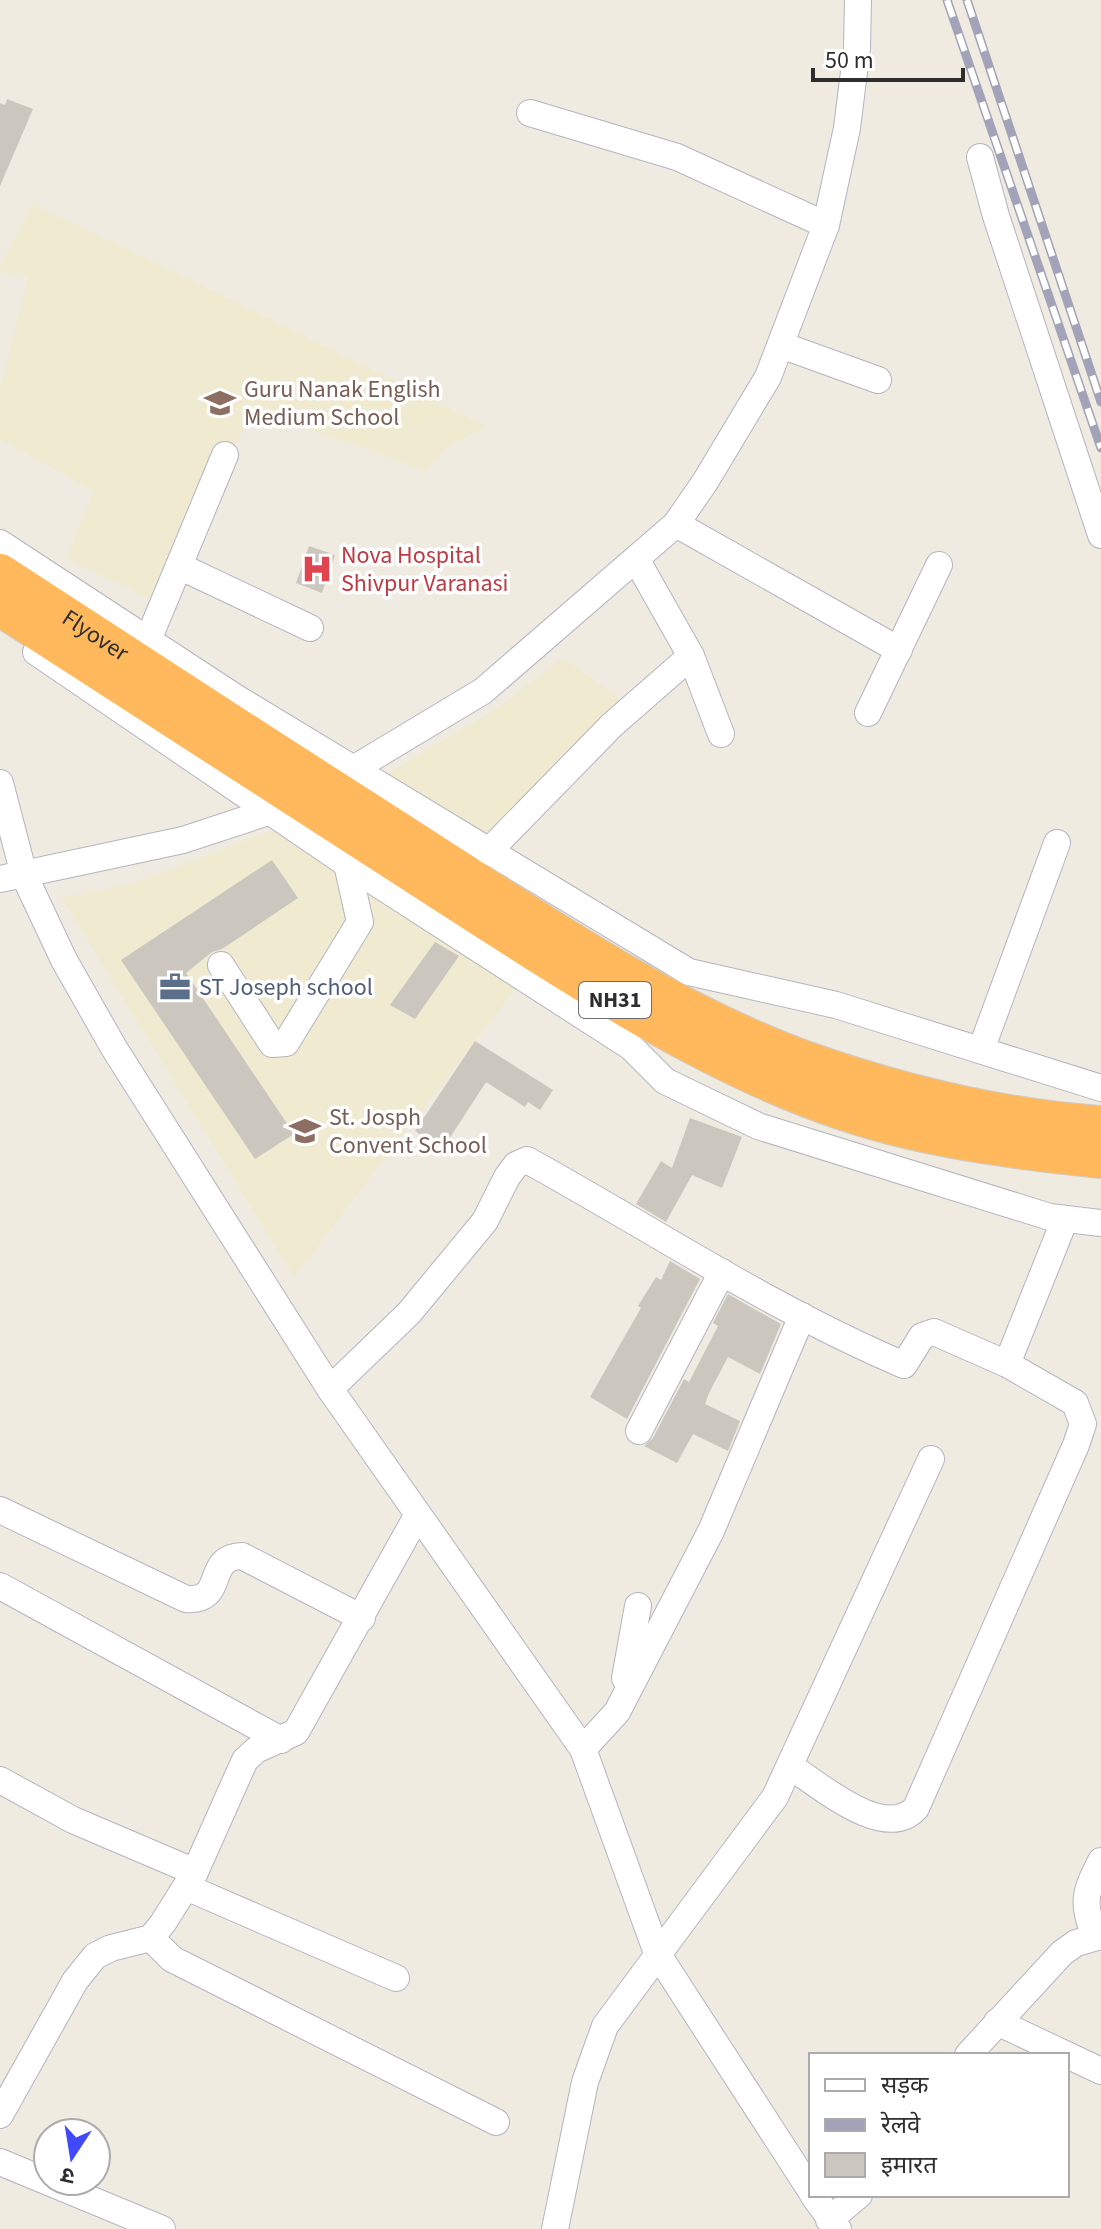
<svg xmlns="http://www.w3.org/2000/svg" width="1101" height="2229" font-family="'Source Sans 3','Noto Sans Devanagari',sans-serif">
  <rect width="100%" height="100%" fill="#efebe0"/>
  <!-- education -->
  <g fill="#f0ead0">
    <polygon points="33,204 228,298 486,426 441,451 427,471 281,419 250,417 157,602 66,559 94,491 0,439 0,390 28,277 0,272 0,266"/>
    <polygon points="563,658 624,702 494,850 380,778 493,711"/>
    <polygon points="282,827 518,985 294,1277 61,897 127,885"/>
  </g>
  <!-- building -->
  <g fill="#cbc7bf">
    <polygon points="7,99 33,109 0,186 0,103 5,105"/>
    <polygon points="309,546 335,555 322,593 296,583"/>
    <polygon points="272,860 298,898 222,949 212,952 186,973 294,1134 255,1159 121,960"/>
    <polygon points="435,942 459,956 415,1019 390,1005"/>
    <polygon points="475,1041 553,1090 540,1110 528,1102 525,1107 486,1082 442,1150 415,1131"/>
    <polygon points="690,1118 742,1137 722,1188 692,1175 666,1222 636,1204 661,1161 672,1168"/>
    <polygon points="670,1261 700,1279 627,1419 590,1397 641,1308 638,1306 656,1277 661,1280"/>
    <polygon points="728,1294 781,1324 760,1374 728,1357 709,1393 705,1404 740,1421 728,1451 693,1434 677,1463 644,1446 653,1438 684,1379 689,1382 718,1326 713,1323"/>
  </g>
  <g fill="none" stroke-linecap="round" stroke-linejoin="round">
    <defs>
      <g id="minor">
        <polyline points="530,113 677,157 826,225"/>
        <polyline points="980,157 996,216 1101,535"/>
        <polyline points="781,345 878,380"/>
        <polyline points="676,524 899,650"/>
        <polyline points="0,543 238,699 689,972 836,1005 1101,1088"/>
        <polyline points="636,559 691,656 721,734"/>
        <polyline points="179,566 310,628"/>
        <polyline points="148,640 225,455"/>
        <polyline points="36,652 347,864 631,1047 665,1081 758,1126 1050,1217 1101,1223"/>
        <polyline points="868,713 939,565"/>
        <polyline points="355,768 483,691 676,524 705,482 768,377 826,225 847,128 857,48 858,0"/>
        <polyline points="0,783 24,875 64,960 114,1048 330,1389 583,1749 657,1953 811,2191"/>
        <polyline points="488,852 612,725 691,656"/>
        <polyline points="0,879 183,840 271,811"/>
        <polyline points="221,965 272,1044 286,1043 360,922 347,864"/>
        <polyline points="981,1050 1057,843"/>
        <polyline points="1007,1364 1065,1219"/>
        <path d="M330 1389 409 1313 485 1221 507 1177 516 1165 527 1160C652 1229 772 1309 904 1365L922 1336 934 1332 1007 1364 1075 1403 1083 1424 1076 1445 916 1808C885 1842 821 1786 791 1767"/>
        <polyline points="639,1431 722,1272"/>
        <path d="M0 1510 186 1599C228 1602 203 1557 242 1556L362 1618"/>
        <polyline points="0,1586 281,1740"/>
        <polyline points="625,1678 638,1606"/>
        <polyline points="583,1749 617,1712 711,1531 802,1316"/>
        <polyline points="0,1780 73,1820 195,1872"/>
        <polyline points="186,1887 396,1978"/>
        <path d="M1095 1937C1082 1902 1084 1894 1101 1861"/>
        <polyline points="151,1938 172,1959 496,2122"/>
        <polyline points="997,2022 1101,2071"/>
        <polyline points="968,2055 1062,1953 1076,1943 1101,1936"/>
        <polyline points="0,2115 75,1981 95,1956 111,1948 151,1938 163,1923 195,1872 245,1760 256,1750 296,1732 417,1516"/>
        <polyline points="0,2162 162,2229"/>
        <polyline points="813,2195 838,2229"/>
        <polyline points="829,2220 859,2195"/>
        <polyline points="555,2229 585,2082 605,2026 775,1797 931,1459"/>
      </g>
      <g id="highway">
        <path id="s1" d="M0 573C131 658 262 744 394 828 524 911 656 1005 802 1059 898 1093 1000 1118 1101 1125"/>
        <path d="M0 607C145 701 291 795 437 889 560 968 704 1065 843 1111 925 1139 1015 1150 1101 1159"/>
      </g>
    </defs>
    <!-- minor casing -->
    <use href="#minor" stroke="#b4b4c1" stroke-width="28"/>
    <!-- highway casing -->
    <use href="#highway" stroke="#cdcdcd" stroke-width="40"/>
    <!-- minor -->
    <use href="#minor" stroke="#fff" stroke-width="26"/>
    <!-- highway -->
    <use href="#highway" stroke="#ffb85b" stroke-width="38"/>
    <defs>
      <g id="rail">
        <polyline points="947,0 1101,448"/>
        <polyline points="967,0 1101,402"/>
      </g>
    </defs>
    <!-- rail casing -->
    <use href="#rail" stroke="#a2a3b8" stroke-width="9"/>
    <!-- rail -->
    <use href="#rail" stroke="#fff" stroke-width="6" stroke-dasharray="18" stroke-linecap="butt"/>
  </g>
  <!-- icons -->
  <defs>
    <symbol id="school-bare" viewBox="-9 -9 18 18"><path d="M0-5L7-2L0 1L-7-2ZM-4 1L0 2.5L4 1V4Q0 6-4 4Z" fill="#8d6e63" stroke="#fff" stroke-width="2.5" paint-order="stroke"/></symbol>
    <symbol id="hospital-bare" viewBox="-9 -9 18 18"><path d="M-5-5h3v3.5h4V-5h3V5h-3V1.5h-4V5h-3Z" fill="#e0444e" stroke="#fff" stroke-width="2.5" paint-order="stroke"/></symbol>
    <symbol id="office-bare" viewBox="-9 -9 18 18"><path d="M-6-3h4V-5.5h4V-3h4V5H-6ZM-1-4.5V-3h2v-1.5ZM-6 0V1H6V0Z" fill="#5c6f8a" stroke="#fff" stroke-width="2.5" paint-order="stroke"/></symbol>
  </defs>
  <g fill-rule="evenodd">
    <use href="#school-bare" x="198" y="381" width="44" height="44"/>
    <use href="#hospital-bare" x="295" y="547" width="44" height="44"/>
    <use href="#office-bare" x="153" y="965" width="44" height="44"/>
    <use href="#school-bare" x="283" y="1109" width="44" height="44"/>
  </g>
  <g text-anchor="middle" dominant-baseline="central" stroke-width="7" stroke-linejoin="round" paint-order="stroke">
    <!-- shield labels -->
    <rect fill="#fff" stroke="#6d6d6d" stroke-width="2" x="579" y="982" width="72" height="36" rx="6"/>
    <g font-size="22" font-weight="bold" fill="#2e2e2e">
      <text x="615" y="1000">NH31</text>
    </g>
    <!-- education labels -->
    <g font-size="24" fill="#785e54" stroke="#fff" text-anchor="start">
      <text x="244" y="389">Guru Nanak English<tspan x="244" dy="28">Medium School</tspan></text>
      <text x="329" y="1117">St. Josph<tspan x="329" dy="28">Convent School</tspan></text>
    </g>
    <!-- health labels -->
    <g font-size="24" fill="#be3a42" stroke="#fff" text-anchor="start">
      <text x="341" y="555">Nova Hospital<tspan x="341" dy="28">Shivpur Varanasi</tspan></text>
    </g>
    <!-- street labels -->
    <g font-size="24" fill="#2e2e2e" stroke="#fff">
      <text stroke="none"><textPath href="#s1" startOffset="114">Flyover</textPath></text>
    </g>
    <!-- service labels -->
    <g font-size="24" fill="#4e5e75" stroke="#fff" text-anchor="start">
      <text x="199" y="987">ST Joseph school</text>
    </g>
  </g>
  <!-- legend -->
  <rect x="809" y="2053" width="260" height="144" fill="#ffffff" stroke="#ababab" stroke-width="2"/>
  <rect x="825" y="2079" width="40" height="12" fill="#ffffff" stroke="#ababab" stroke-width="2"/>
  <text x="881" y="2093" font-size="24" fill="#2e2e2e">सड़क</text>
  <rect x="825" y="2119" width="40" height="12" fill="#a2a3b8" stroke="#ababab" stroke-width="2"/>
  <text x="881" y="2133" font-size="24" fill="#2e2e2e">रेलवे</text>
  <rect x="825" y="2153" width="40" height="24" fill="#cbc7bf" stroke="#ababab" stroke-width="2"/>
  <text x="881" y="2173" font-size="24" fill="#2e2e2e">इमारत</text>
  <!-- north arrow -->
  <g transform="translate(72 2157) rotate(192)"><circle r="38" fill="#ffffff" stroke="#ababab" stroke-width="2"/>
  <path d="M0-6L14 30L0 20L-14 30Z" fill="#4049fc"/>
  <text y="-12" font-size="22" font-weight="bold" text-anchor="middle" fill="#2e2e2e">उ</text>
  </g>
  <!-- scale -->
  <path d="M813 68v12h150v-12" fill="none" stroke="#2e2e2e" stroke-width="4"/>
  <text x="825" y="68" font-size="24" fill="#2e2e2e" stroke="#ffffff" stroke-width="6" paint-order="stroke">50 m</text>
</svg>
